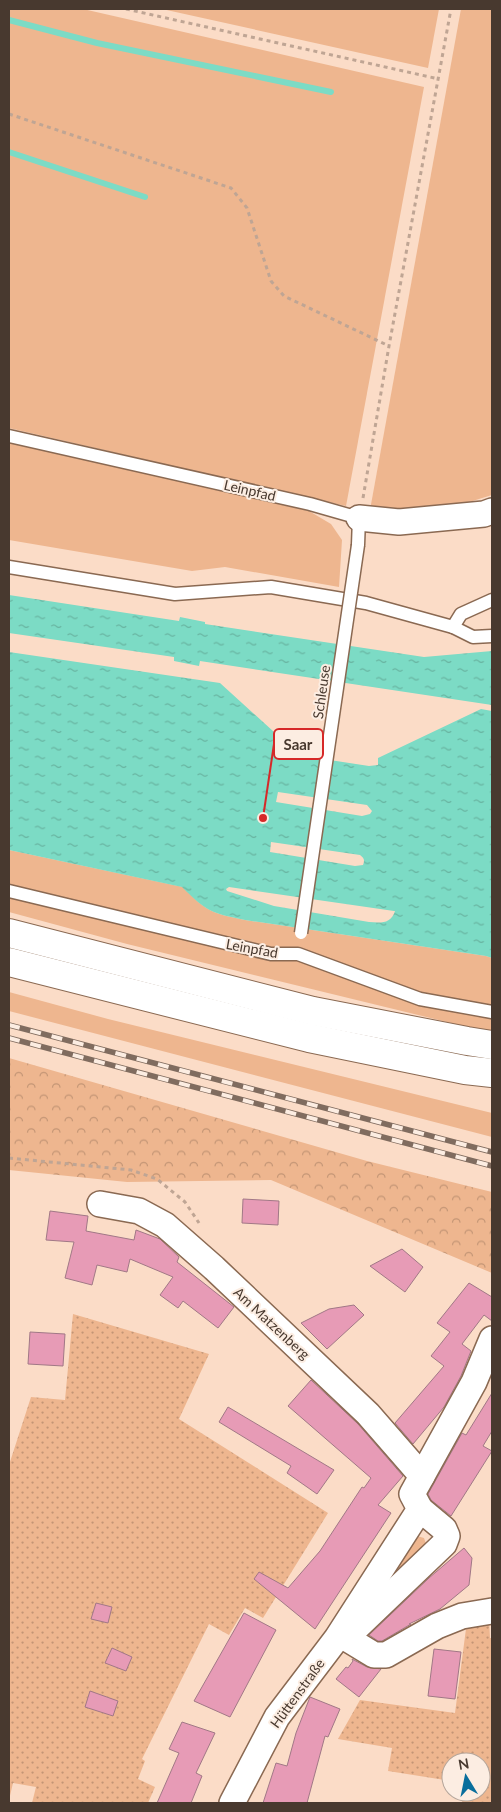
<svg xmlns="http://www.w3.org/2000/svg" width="501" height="1812" font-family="Lato,sans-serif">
  <defs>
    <pattern id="forest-crowns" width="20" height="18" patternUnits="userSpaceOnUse" patternTransform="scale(1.25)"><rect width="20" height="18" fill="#eeb68f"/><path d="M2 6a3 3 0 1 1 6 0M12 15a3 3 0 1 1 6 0" fill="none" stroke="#c39575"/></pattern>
    <pattern id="garden-dots" width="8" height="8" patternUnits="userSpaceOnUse" patternTransform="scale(1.25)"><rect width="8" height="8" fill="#eeb68f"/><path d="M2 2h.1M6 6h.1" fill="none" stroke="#c39575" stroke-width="1.8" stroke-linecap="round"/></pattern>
    <pattern id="water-ripples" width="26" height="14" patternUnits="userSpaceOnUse" patternTransform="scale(1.25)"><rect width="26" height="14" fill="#7cdbc5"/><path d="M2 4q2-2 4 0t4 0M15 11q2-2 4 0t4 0" fill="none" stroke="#68b3a0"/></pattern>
  </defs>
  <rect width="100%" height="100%" fill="#fbdcc7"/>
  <!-- grass -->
  <g fill="#eeb68f">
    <polygon points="9,9 83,9 424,87 346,506 9,428"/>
    <polygon points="162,9 439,9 428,68"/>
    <polygon points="461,9 492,9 492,495 453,507 398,514 370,510"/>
    <polygon points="9,443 309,511 331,524 342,540 339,587 225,567 192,571 9,540"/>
    <path d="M9 850 183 887C207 912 211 913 245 920L486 956 492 958V1033L127 944 9 912Z"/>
    <polygon points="9,992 108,1019 492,1113 492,1137 9,1011"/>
    <polygon points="417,1536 424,1538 426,1544 401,1571 385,1582"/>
  </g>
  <!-- forest -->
  <polygon fill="url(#forest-crowns)" points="9,1058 367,1161 492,1192 492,1273 271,1180 127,1182 9,1170"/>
  <!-- garden -->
  <g fill="url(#garden-dots)">
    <polygon points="73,1314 209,1354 179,1419 328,1513 263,1618 245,1608 229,1635 209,1624 142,1759 145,1761 138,1779 155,1787 148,1803 32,1803 36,1787 13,1783 9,1800 9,1465 31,1397 65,1400"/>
    <polygon points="489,1619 490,1638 492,1638 492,1803 462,1803 464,1792 481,1792 481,1762 451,1762 451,1781 388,1771 392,1748 338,1739 360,1700 455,1713 467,1621"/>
  </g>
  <!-- water -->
  <g fill="url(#water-ripples)" fill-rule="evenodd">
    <polygon points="9,595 179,621 180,617 205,622 205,624 424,657 492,651 492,705 200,661 199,666 174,661 174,657 9,633"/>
    <path d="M9 652 220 683 285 742 284 753 369 766 378 765V758L481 709 492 711V958L486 956 245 920C211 913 207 912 182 887L9 850ZM278 792 367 805 372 811 370 814 362 816 276 802ZM271 842 360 855C364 858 365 860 363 865L355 866 270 852ZM229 887 394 911H395C391 924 381 923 369 922L274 906 227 891 226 889Z"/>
  </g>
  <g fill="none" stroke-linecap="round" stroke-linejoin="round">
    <!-- stream -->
    <g stroke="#7cdbc5" stroke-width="6">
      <polyline points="9,20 97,43 331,92"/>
      <polyline points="9,152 145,197"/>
    </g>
  </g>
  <!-- building -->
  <g fill="#e79bb6" stroke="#a17886">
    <polygon points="243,1199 279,1201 278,1225 242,1223"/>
    <polygon points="50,1211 88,1216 86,1231 134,1240 136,1230 160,1239 179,1257 177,1262 234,1307 218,1328 183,1301 178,1308 160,1295 173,1277 130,1259 127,1272 97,1265 92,1285 65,1278 74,1242 46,1240"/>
    <polygon points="402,1249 423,1267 405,1292 370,1266"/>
    <polygon points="469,1283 492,1297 492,1321 484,1315 462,1344 471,1351 461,1376 444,1407 413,1444 395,1423 444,1366 431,1356 450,1332 437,1323"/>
    <polygon points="354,1305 364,1315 327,1349 301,1323 329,1309"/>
    <polygon points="30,1332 65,1334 63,1366 28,1364"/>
    <polygon points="311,1380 358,1424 403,1476 378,1505 391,1513 315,1629 254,1579 259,1572 288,1588 320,1551 362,1487 364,1488 371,1478 288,1406"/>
    <polygon points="492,1393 492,1431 483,1446 492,1451 451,1516 431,1500 428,1494 462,1433 466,1435"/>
    <polygon points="228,1407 334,1470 317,1494 287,1473 291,1466 219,1422"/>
    <polygon points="464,1548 472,1558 469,1585 440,1609 409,1624 411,1624 382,1641 378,1641 369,1635 429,1578"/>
    <polygon points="96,1603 112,1607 108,1623 91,1619"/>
    <polygon points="244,1613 276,1630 230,1717 194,1701"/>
    <polygon points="112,1648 132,1657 126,1671 105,1663"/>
    <polygon points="434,1649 461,1652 455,1699 428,1696"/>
    <polygon points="352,1659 367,1667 381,1669 359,1697 336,1679 346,1667 348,1668 353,1661"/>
    <polygon points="90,1691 118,1701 113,1716 85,1707"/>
    <polygon points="310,1697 340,1709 328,1737 325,1736 307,1803 263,1803 276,1763 287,1766 296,1733"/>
    <polygon points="182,1722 215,1733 196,1773 202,1776 191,1803 157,1803 179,1753 169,1749"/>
  </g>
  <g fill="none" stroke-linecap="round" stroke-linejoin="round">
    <defs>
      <g id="lane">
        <polyline points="9,436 310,504 359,518 358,545"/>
        <polyline points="9,567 175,594 271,587 366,603 453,627"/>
        <polyline points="492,600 461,614 453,627 473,637 492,636"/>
        <polyline points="9,891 271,954 298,954 420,999 492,1012"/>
      </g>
      <g id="street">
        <polyline points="359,518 399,522 484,514 492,511"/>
        <polyline points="100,1204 139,1211 165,1225 214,1268 368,1414 422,1476"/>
        <polyline points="353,1631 444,1544 447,1536 444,1529 420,1509"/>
        <polyline points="346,1638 374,1655 386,1655 437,1626 462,1616 492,1611"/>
        <polyline points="232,1803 277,1717 337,1638 420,1509 412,1494 474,1382 492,1339"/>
      </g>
      <g id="highway">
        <polyline points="9,933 313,1011 467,1041 492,1045"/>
        <polyline points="9,962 309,1038 465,1070 492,1073"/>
      </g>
    </defs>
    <!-- lane casing -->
    <use href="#lane" stroke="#8a6952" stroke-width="15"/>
    <!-- street casing -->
    <use href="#street" stroke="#8a6952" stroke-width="28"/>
    <!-- highway casing -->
    <use href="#highway" stroke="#8a6952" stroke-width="30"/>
    <!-- path -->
    <g stroke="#bfa594" stroke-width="3" stroke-dasharray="4 4" stroke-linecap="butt">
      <polyline points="126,9 439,79"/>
      <polyline points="9,114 231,188 247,208 271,281 284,296 389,346"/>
      <polyline points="363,498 389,346 451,9"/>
      <polyline points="9,1158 131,1170 157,1179 185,1202 199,1223"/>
    </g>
    <!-- lane -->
    <use href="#lane" stroke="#fff" stroke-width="12"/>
    <!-- street -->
    <use href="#street" stroke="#fff" stroke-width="25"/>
    <!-- highway -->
    <use href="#highway" stroke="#fff" stroke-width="28"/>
    <defs>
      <g id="rail">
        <polyline points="9,1025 492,1152"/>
        <polyline points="9,1038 492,1166"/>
      </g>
    </defs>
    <!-- rail casing -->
    <use href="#rail" stroke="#806c5f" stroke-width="5.5"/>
    <!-- rail -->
    <use href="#rail" stroke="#fcede2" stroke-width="4" stroke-dasharray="11" stroke-linecap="butt"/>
    <defs>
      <polyline id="lane-bridge" points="301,933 358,545"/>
    </defs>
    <!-- lane-bridge casing -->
    <use href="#lane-bridge" stroke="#8a6952" stroke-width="15" stroke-linecap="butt"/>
    <!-- lane-bridge -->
    <use href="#lane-bridge" stroke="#fff" stroke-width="12"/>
  </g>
  <g text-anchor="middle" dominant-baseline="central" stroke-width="4" stroke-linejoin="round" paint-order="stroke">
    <!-- street labels -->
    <g font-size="14" fill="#48392f" stroke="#fcede2">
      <text transform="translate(250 490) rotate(13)">Leinpfad</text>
      <text transform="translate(321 692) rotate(-82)">Schleuse</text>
      <text transform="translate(252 948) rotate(10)">Leinpfad</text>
      <text transform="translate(272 1323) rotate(43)">Am Matzenberg</text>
      <text transform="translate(297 1693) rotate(-54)">Hüttenstraße</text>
    </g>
  </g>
  <!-- callouts -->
  <path fill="none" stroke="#d62828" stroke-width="2" d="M263 818L274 744"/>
  <circle fill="#d62828" stroke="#fcede2" stroke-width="2" cx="263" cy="818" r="5"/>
  <rect fill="#fcede2" stroke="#d62828" stroke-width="2" x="274" y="729" width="49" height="30" rx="5"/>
  <g font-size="15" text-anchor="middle" font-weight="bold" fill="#48392f">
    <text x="298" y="750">Saar</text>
  </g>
  <!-- border -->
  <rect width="501" height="1812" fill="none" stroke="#48392f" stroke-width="20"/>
  <!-- north arrow -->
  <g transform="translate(466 1777) rotate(350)"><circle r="24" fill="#fcede2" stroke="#b4a59a"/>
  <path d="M0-4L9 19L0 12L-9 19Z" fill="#096e9c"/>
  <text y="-8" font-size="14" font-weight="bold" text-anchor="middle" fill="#48392f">N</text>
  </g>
</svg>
